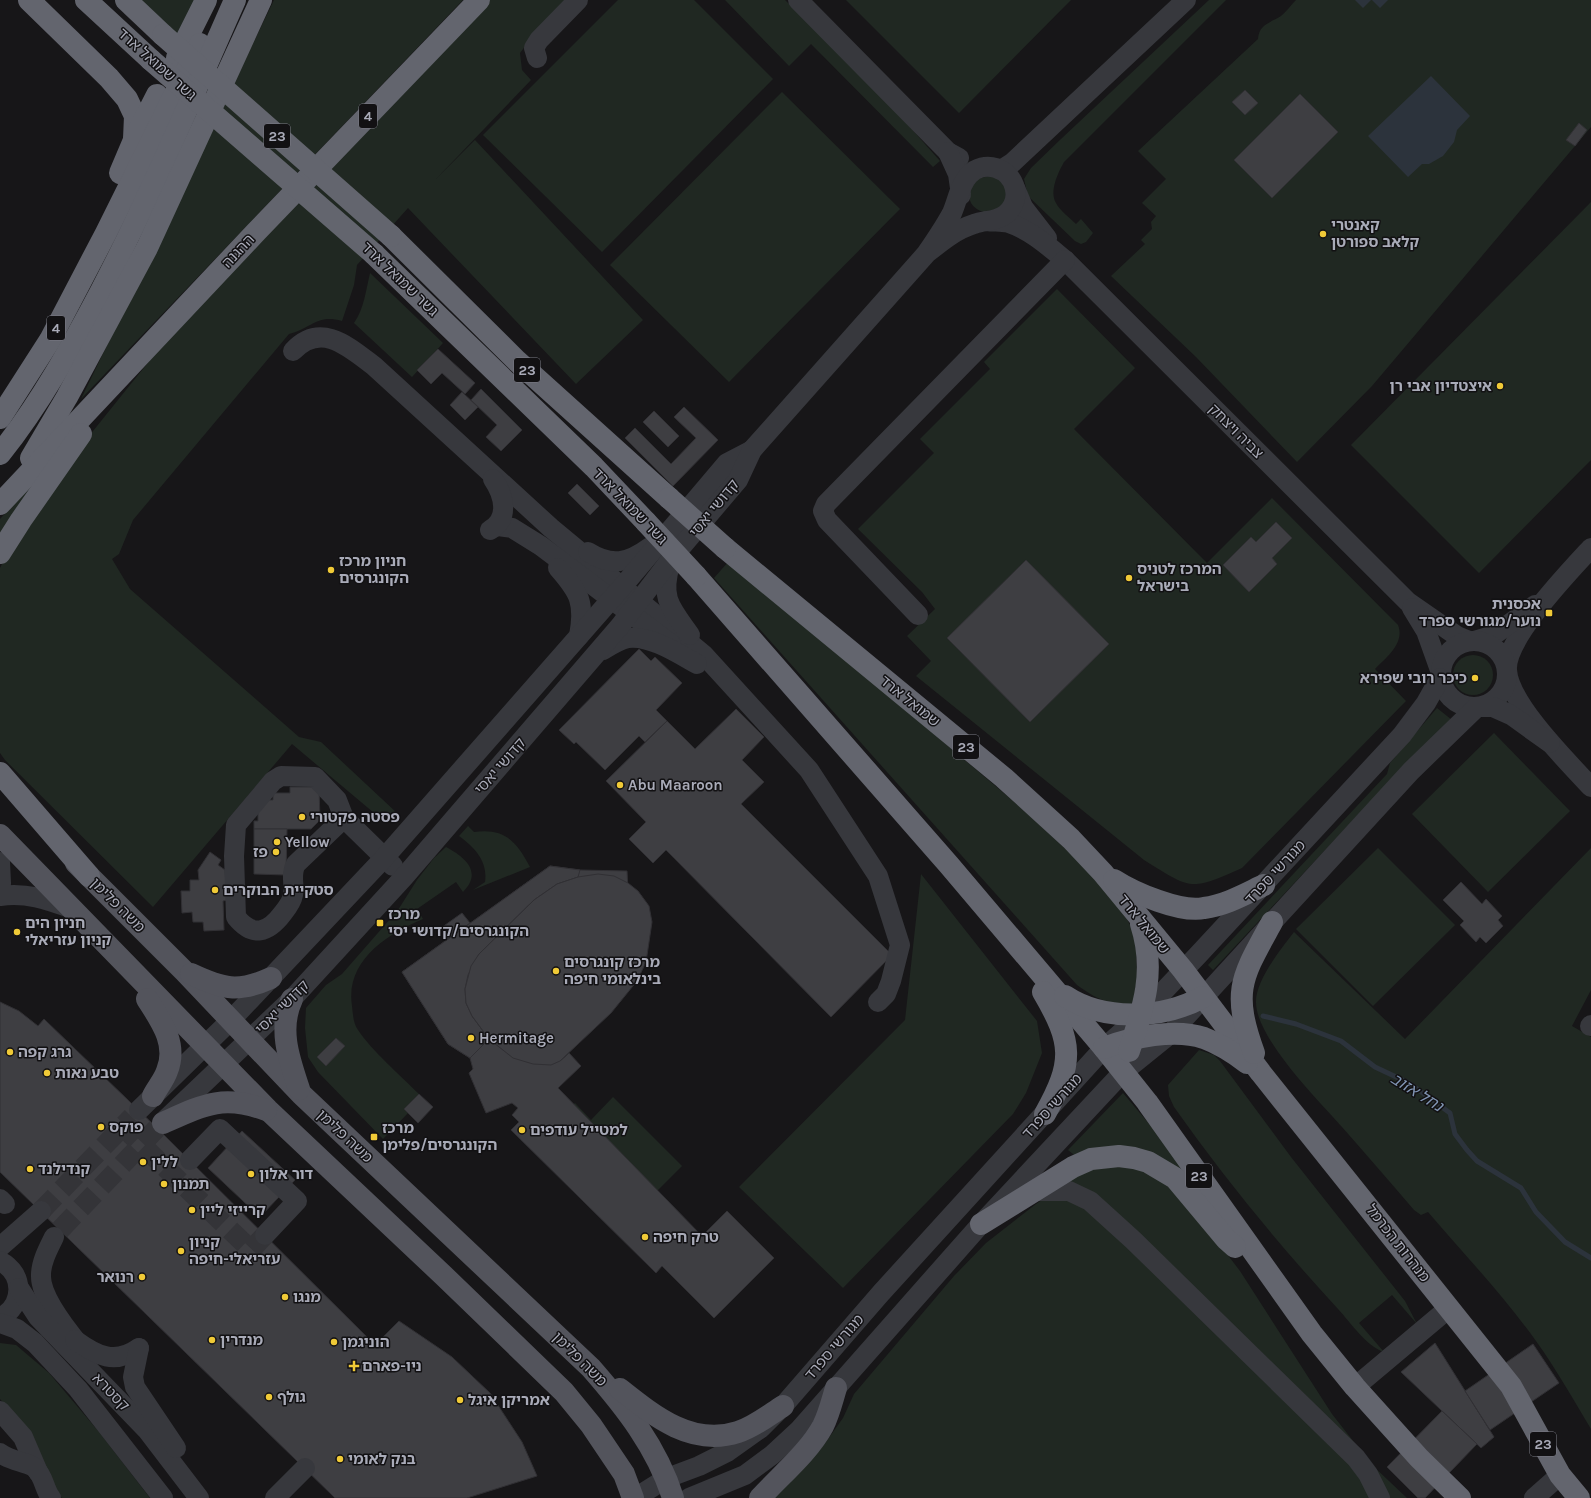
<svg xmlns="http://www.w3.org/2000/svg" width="1591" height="1498" font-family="Karla,'Noto Sans Hebrew',sans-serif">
  <rect width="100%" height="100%" fill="#171618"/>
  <!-- green -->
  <g fill="#202822">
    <polygon points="136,0 199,0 174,41"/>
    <polygon points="274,0 463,0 81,399"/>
    <path d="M489 0H571L529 41 520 53 522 70 531 80 435 180 475 140 643 320 576 384 408 208 357 265 354 285 342 321C316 314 313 328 289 334L133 520 119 554 112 559 130 589 299 737 321 742 397 813 380 818 292 744 153 907 5 760 0 753V568L3 562 89 436 179 324Z"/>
    <polygon points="618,0 694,0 773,79 602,252 483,135"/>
    <polygon points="725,0 785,0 894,109 940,161 933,167 811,44 789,66"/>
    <polygon points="846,0 1071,0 959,113"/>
    <path d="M1209 0H1226L1064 162C1058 173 1049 191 1056 203 1060 211 1070 218 1076 224L1081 219 1093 233 1086 242 1081 244 1075 241 1028 196 1024 179 1031 168 1061 139Z"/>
    <path d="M1296 0H1591V127L1372 386 1297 462 1196 357 1111 276 1145 244 1141 240 1152 229 1151 222 1156 216 1142 203 1166 179 1138 151 1258 39C1259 24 1270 23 1281 16 1286 12 1291 5 1296 0Z"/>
    <polygon points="782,92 900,209 729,382 610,265"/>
    <path d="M993 175 1007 187 1004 206 986 213C966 207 966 194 976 179Z"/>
    <polygon points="1591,202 1591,460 1479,573 1351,445"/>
    <path d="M370 273 443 343 412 377 354 323C364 309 366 290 370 273Z"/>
    <path d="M1057 289 1135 368 1074 429 1207 563 1272 498 1398 625C1405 643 1387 657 1375 669L1406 701 1242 868C1190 891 1192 890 1144 860L916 676 931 661 907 636 935 609 922 592 858 529 934 453 920 439 990 369 984 362Z"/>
    <polygon points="46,473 0,538 0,519 22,495"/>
    <path d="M729 561 1018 805 1083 865 1123 911 1131 927 1136 943 1137 979 1133 1005C1106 1003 1098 1000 1077 985L714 578Z"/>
    <circle cx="1473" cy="675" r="20"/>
    <polygon points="1437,708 1452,720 1402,768 1213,970 1208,965 1387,774 1390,763"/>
    <polygon points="1494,733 1570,811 1488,892 1412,814"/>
    <path d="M468 826 474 832C505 828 516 841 530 867L473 890 485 882C488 861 475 848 459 836Z"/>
    <path d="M446 847C465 857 483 872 463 892L456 882 417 909 423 919C387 934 345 961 352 1006 353 1014 353 1023 358 1030 372 1051 400 1075 419 1094L404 1109 408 1113 383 1139 318 1072 308 1057 305 1028 306 1008 326 985 342 974 398 910 417 880 434 858Z"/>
    <polygon points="1378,848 1455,925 1373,1006 1296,929"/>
    <path d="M1591 848V990L1572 1026 1591 1037V1429C1573 1399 1556 1369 1536 1341 1503 1295 1464 1254 1428 1212L1421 1215 1414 1210C1390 1182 1366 1154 1342 1127 1318 1100 1257 1039 1256 1003 1255 981 1281 949 1294 932L1405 1039Z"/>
    <polygon points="921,874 1037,1021 1042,1053 1026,1093 1013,1114 843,1288 739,1187 905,1020"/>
    <path d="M1199 1050 1214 1055 1220 1061 1291 1157 1405 1301 1417 1324 1392 1295 1359 1323 1384 1352C1366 1346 1351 1323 1338 1309 1279 1245 1224 1178 1174 1107L1169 1096 1168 1085Z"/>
    <polygon points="1123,1093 1161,1138 1200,1189 1181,1174 1078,1158 1068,1150"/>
    <polygon points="613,1097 682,1166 627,1221 542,1136 575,1103 591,1120"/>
    <polygon points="1095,1164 1137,1165 1181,1194 1240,1271 1332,1414 1372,1465 1407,1498 773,1498 823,1446 843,1418 854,1394 954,1276 986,1243 1036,1204"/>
    <polygon points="0,1343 16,1345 49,1373 99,1432 150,1498 62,1498 58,1494 27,1430 0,1399"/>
  </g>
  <!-- water -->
  <g fill="#2c333c">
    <polygon points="1355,0 1371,0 1363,8"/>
    <polygon points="1372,0 1388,0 1380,8"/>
    <polygon points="1431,76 1470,116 1457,130 1454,142 1443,156 1429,164 1422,164 1408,177 1368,136"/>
  </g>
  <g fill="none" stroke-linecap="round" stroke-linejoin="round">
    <!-- stream -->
    <polyline stroke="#2c333c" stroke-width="5" points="1263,1016 1296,1024 1341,1041 1375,1067 1409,1083 1450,1113 1455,1134 1467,1150 1477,1161 1521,1188 1536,1212 1565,1242 1591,1258"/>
  </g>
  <!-- building -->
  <g fill="#3e3e42" stroke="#313034">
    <polygon points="1245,90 1258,103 1245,115 1232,102"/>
    <polygon points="1300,94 1338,132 1272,198 1234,160"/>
    <polygon points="1579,123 1587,130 1575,146 1566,140"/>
    <polygon points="438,349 475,383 465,394 442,373 431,384 417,370"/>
    <polygon points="481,389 522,430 501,451 486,437 497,425 471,400"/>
    <polygon points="462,392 478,407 465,420 450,405"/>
    <polygon points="684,407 718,440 673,486 625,438 635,428 671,464 696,438 674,417"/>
    <polygon points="654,411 679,436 668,447 643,422"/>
    <polygon points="577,484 599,506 590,515 568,493"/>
    <polygon points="1276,522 1292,538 1272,558 1277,564 1249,592 1223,565 1251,537 1256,542"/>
    <polygon points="1026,560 1109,644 1030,722 947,638"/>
    <polygon points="639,649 651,661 655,657 682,683 656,710 667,721 645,742 639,736 605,770 576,742 574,744 559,730"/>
    <polygon points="736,709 764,737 742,760 764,782 741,804 892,955 831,1017 666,850 653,863 629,839 646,822 606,781 667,721 695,749"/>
    <polygon points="290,787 319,787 320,820 311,829 254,829 254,821 258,821 258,800 273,800 273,793 290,793"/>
    <polygon points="254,829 287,829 286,875 254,874"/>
    <polygon points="210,852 221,860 218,865 225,870 227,900 223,901 224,930 204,931 203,922 193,922 192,912 182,913 181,891 190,891 190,880 199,880 198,870"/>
    <polygon points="550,866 580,870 627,871 628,890 640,903 610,934 628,952 548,1031 558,1041 549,1050 560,1061 569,1053 581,1066 558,1088 702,1236 727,1211 774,1258 714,1318 662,1266 656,1273 511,1130 519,1122 512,1115 518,1108 512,1103 486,1113 469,1073 473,1069 470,1058 448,1044 402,972"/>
    <polygon points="550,866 580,870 578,877 557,884 534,900 479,954 468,975 465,989 466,1003 472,1016 489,1039 470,1058 448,1044 402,972"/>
    <polygon points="598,874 614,876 628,883 638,891 649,906 652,922 646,962 637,981 611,1013 560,1061 551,1065 533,1064 513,1058 489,1039 472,1016 466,1003 465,989 471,966 479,954 534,900 557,884 578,877"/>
    <polygon points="1461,882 1482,904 1486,899 1502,916 1498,920 1503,926 1486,943 1480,937 1476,942 1460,925 1464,921 1443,900"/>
    <polygon points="462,913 470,923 448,939 441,928"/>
    <polygon points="0,1002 19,1011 38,1026 44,1019 157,1128 375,1345 399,1321 452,1357 490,1393 522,1442 537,1476 467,1498 335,1498 0,1172"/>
    <polygon points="336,1038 345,1046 326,1066 317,1057"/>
    <polygon points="419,1094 433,1107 418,1123 404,1109"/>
    <polygon points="242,1131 295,1180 260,1217 208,1168"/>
    <polygon points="1435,1343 1494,1437 1481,1448 1401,1372"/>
    <polygon points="1533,1344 1559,1383 1490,1430 1465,1391"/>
    <polygon points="1442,1411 1477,1444 1425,1498 1418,1498 1387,1467"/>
  </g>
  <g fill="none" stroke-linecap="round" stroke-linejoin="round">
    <!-- minor-tunnel -->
    <g stroke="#343438" stroke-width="20" stroke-dasharray="20 10" stroke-linecap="butt">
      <polyline points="122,1126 251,1250 265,1235"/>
      <polyline points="41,1211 132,1117"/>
      <polyline points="60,1230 157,1128"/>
    </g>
    <!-- minor -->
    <g stroke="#37383d" stroke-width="20">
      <polyline points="798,0 948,152 959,158"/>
      <polyline points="537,58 534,48 539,40 578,0"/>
      <polyline points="948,152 958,174 961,195"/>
      <polyline points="1001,170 1012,163 1186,0"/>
      <polyline points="1015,188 1023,207 1047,238"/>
      <path d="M987 221C994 222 1002 221 1009 223 1030 230 1048 246 1065 260L1408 602 1457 636 1469 641"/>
      <path d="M293 351C321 321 349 347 374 366L551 528 704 655 809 770 878 876 900 945 891 981 886 994 878 1002"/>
      <polyline points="498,526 512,528 541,546 671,644"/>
      <path d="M490 530C510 519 504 495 493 479"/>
      <path d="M1591 548C1570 571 1505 638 1507 670 1509 704 1568 762 1591 787"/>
      <path d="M588 552C612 567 628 563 650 547"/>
      <path d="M670 565C660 599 671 608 690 635"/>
      <path d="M558 568C580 593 585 603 579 636"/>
      <polyline points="1412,608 1426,631 1441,673"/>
      <polyline points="918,615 827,520 823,511 826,504 1065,260"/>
      <polyline points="1474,641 1494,635 1535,605"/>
      <circle cx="1474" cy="674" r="33"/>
      <path d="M603 650C611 645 619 640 628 638 650 635 679 654 697 664"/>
      <path d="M344 818 296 864C290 874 295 884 293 895 292 901 287 908 283 913 268 933 253 938 236 917L234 856 236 825 273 781 281 776 315 777 337 800 344 818 393 866"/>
      <path d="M0 862 1 883 0 896C27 892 48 900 73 909"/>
      <polyline points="1590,1026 1591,1025"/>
      <polyline points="139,1110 230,1021 385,857 622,587 727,463 752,450"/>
      <path d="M164 1121 292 999 404 877 620 626 671 559 738 480 752 450 926 254C935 241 944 228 952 213 957 202 960 184 969 175 976 167 987 165 996 168 1017 175 1022 200 1006 214 996 222 985 220 974 224 955 230 941 242 926 254"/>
      <polyline points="190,1160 220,1129 297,1201 265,1235"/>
      <polyline points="1035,1191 1069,1191 1090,1201 1133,1240 1356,1458 1368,1474 1380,1498"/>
      <polyline points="0,1199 5,1204"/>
      <path d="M54 1237C48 1249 41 1262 41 1275 40 1297 67 1330 81 1347"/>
      <polyline points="0,1247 41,1211"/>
      <path d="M0 1261C25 1274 24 1305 0 1318"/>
      <polyline points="19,1288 38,1317 147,1430 199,1498"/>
      <polyline points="0,1323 17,1329 35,1343 78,1389 163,1498"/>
      <path d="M75 1340C97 1356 115 1365 139 1348"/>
      <polyline points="139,1348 133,1377 135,1387 176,1448"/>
      <polyline points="1355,1387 1449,1308"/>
      <polyline points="0,1411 23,1437 38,1472"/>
      <path d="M0 1453C10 1461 28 1462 35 1468 44 1476 44 1489 51 1498"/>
      <polyline points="275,1498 305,1468"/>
      <polyline points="635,1498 667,1478 699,1466 727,1452 761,1428 783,1406 881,1293 1104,1048 1142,1014 1198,955 1402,735 1426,703 1440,678"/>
      <polyline points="689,1498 745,1475 772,1455 799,1430 981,1224 1122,1073 1169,1035 1411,771 1477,707 1493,707 1511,715 1550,743"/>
      <polyline points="1534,1498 1560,1475"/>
    </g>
    <!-- major -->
    <g stroke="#53545c" stroke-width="22">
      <polyline points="0,835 268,1110 444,1276 564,1392 591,1425 624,1474 633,1498"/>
      <path d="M76 863 184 971 301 1094 591 1368C625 1407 657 1447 673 1498"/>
      <path d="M191 974C223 989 238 993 271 978"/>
      <path d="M147 999C161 1021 178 1044 167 1071 164 1080 157 1088 153 1096"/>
      <path d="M292 999C278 1029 289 1059 299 1089"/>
      <path d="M163 1123C203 1105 223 1094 266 1110"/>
      <path d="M620 1389C654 1416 692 1447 738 1432 754 1427 769 1415 783 1406"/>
      <path d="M760 1498C780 1476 809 1452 823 1426 829 1414 832 1401 836 1388"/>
    </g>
    <!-- highway -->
    <g stroke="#63656e" stroke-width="22">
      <polyline points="29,0 109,78 127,99 135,116 134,139"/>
      <polyline points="86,0 151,60"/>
      <polyline points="126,0 163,35"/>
      <polyline points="177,58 206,0"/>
      <polyline points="120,173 134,140 157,95"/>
      <polyline points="391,236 517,361 669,498"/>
      <polyline points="374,254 594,467 646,522"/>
      <polyline points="0,418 50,340 106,233 200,44"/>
      <path d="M0 454C40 404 72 346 102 289 151 195 192 97 235 0"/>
      <polyline points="31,458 67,397 147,248 261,0"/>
      <polyline points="0,504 256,232 479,0"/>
      <polyline points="725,548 1004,778 1071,839 1103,873 1183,970 1261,1073 1511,1386 1560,1475 1579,1498"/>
      <polyline points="0,553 21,520 81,434"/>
      <polyline points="696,576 949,865 1104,1048 1147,1102 1312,1334 1355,1387 1419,1458 1460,1498"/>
      <polyline points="0,773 89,876"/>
      <path d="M1114 880C1134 893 1181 913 1204 908 1226 905 1245 894 1264 885"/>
      <path d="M1043 992C1073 1043 1074 1062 1045 1114"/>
      <path d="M1065 996C1104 1022 1163 1019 1203 997"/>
      <path d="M1104 1048C1132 1037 1175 1028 1204 1038 1220 1044 1234 1053 1247 1063"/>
      <path d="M1129 1051C1144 1007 1156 970 1141 924"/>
      <path d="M1254 1053C1231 990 1242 977 1272 922"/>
      <polyline points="981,1224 1073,1167 1091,1159 1119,1156 1134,1158 1148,1162 1175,1178 1226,1239 1235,1247"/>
    </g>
    <!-- highway-bridge -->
    <g stroke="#63656e" stroke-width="22">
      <polyline points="163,35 391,236"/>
      <polyline points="151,60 374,254"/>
      <polyline points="669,498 725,548"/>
      <polyline points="646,522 696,576"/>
    </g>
  </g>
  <!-- markers -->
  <g fill="#f0ca37" stroke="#121113" stroke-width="1.5">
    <circle cx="1323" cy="234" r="4"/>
    <circle cx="1500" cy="386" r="4"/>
    <circle cx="331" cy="570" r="4"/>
    <circle cx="1129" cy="578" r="4"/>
    <rect x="1545" y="609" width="8" height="8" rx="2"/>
    <circle cx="1475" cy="678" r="4"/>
    <circle cx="620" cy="785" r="4"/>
    <circle cx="302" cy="817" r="4"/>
    <circle cx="277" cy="842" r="4"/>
    <circle cx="276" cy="852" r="4"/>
    <circle cx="215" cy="890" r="4"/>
    <rect x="376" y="919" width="8" height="8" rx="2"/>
    <circle cx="17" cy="932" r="4"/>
    <circle cx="556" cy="971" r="4"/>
    <circle cx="471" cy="1038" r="4"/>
    <circle cx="10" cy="1052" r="4"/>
    <circle cx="47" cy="1073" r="4"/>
    <circle cx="101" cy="1127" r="4"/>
    <circle cx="522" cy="1130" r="4"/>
    <rect x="370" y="1133" width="8" height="8" rx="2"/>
    <circle cx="143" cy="1162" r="4"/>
    <circle cx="30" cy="1169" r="4"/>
    <circle cx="251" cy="1174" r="4"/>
    <circle cx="164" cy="1184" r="4"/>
    <circle cx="192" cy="1210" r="4"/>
    <circle cx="645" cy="1237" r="4"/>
    <circle cx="181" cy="1251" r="4"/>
    <circle cx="142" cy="1277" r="4"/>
    <circle cx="285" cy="1297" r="4"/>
    <circle cx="212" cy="1340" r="4"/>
    <circle cx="334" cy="1342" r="4"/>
    <path d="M352 1360h4v4h4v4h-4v4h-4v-4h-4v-4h4z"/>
    <circle cx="269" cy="1397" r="4"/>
    <circle cx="460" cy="1400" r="4"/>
    <circle cx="340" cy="1459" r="4"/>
  </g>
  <g text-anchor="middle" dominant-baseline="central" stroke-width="3" stroke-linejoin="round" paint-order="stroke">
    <!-- shield labels -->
    <g fill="#121113" stroke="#7c7d86" stroke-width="1">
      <rect x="359" y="104" width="18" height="24" rx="3"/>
      <rect x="264" y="124" width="26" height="24" rx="3"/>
      <rect x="47" y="316" width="18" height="24" rx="3"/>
      <rect x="514" y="358" width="26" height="24" rx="3"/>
      <rect x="953" y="735" width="26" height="24" rx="3"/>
      <rect x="1186" y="1164" width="26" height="24" rx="3"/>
      <rect x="1530" y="1432" width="26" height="24" rx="3"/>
    </g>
    <g font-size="14" font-weight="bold" fill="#a9abb8">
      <text x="368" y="116">4</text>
      <text x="277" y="136">23</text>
      <text x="56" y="328">4</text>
      <text x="527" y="370">23</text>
      <text x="966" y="747">23</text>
      <text x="1199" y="1176">23</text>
      <text x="1543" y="1444">23</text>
    </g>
    <!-- street labels -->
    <g font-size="15" fill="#a9abb8" stroke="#121113">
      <text transform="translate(157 64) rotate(42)">גשר שמואל ארד</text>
      <text transform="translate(238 251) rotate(-47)">ההגנה</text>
      <text transform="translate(400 279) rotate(44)">גשר שמואל ארד</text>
      <text transform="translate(1236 431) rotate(45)">צביה ויצחק</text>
      <text transform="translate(630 506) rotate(46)">גשר שמואל ארד</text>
      <text transform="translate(714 508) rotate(-51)">קדושי יאסי</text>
      <text transform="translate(910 701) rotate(39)">שמואל ארד</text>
      <text transform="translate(500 766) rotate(-49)">קדושי יאסי</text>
      <text transform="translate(1275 872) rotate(-47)">מגורשי ספרד</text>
      <text transform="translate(118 905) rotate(45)">משה פלימן</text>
      <text transform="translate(1144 924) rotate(51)">שמואל ארד</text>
      <text transform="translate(282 1007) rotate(-45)">קדושי יאסי</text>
      <text transform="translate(1052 1106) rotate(-48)">מגורשי ספרד</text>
      <text transform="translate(345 1136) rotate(43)">משה פלימן</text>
      <text transform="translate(1398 1243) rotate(52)">מנהרות הכרמל</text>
      <text transform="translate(834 1347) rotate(-49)">מגורשי ספרד</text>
      <text transform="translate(580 1359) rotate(45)">משה פלימן</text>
      <text transform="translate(111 1392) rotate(46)">קסטרא</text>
    </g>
    <!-- poi labels -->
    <g font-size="15" font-weight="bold" fill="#a9abb8" stroke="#121113" text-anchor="start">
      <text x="1331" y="225">קאנטרי<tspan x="1331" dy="17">קלאב ספורטן</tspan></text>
      <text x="1492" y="386" text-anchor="end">איצטדיון אבי רן</text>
      <text x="339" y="561">חניון מרכז<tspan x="339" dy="17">הקונגרסים</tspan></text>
      <text x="1137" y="569">המרכז לטניס<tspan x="1137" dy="17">בישראל</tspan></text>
      <text x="1541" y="604" text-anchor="end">אכסנית<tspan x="1541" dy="17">נוער/מגורשי ספרד</tspan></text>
      <text x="1467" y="678" text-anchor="end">כיכר רובי שפירא</text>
      <text x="628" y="785">Abu Maaroon</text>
      <text x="310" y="817">פסטה פקטורי</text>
      <text x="285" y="842">Yellow</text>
      <text x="268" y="852" text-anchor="end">פז</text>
      <text x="223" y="890">סטקיית הבוקרים</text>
      <text x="388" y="914">מרכז<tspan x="388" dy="17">הקונגרסים/קדושי יסי</tspan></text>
      <text x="25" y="923">חניון הים<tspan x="25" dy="17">קניון עזריאלי</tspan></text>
      <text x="564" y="962">מרכז קונגרסים<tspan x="564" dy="17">בינלאומי חיפה</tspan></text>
      <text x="479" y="1038">Hermitage</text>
      <text x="18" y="1052">גרג קפה</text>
      <text x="55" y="1073">טבע נאות</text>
      <text x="109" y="1127">פוקס</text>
      <text x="382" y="1128">מרכז<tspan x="382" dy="17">הקונגרסים/פלימן</tspan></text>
      <text x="530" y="1130">למטייל עודפים</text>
      <text x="151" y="1162">ללין</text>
      <text x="38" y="1169">קנדילנד</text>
      <text x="259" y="1174">דור אלון</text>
      <text x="172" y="1184">תמנון</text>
      <text x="200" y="1210">קרייזי ליין</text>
      <text x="653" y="1237">טרק חיפה</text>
      <text x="189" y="1242">קניון<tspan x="189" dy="17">עזריאלי-חיפה</tspan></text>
      <text x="134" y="1277" text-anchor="end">רנואר</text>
      <text x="293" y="1297">מנגו</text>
      <text x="220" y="1340">מנדרין</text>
      <text x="342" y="1342">הוניגמן</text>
      <text x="362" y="1366">ניו-פארם</text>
      <text x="277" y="1397">גולף</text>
      <text x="468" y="1400">אמריקן איגל</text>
      <text x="348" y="1459">בנק לאומי</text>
    </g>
    <!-- water labels -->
    <g font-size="16" font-style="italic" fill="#8094b3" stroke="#121113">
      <text transform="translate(1417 1092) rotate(32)">נחל אזוב</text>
    </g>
  </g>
</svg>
